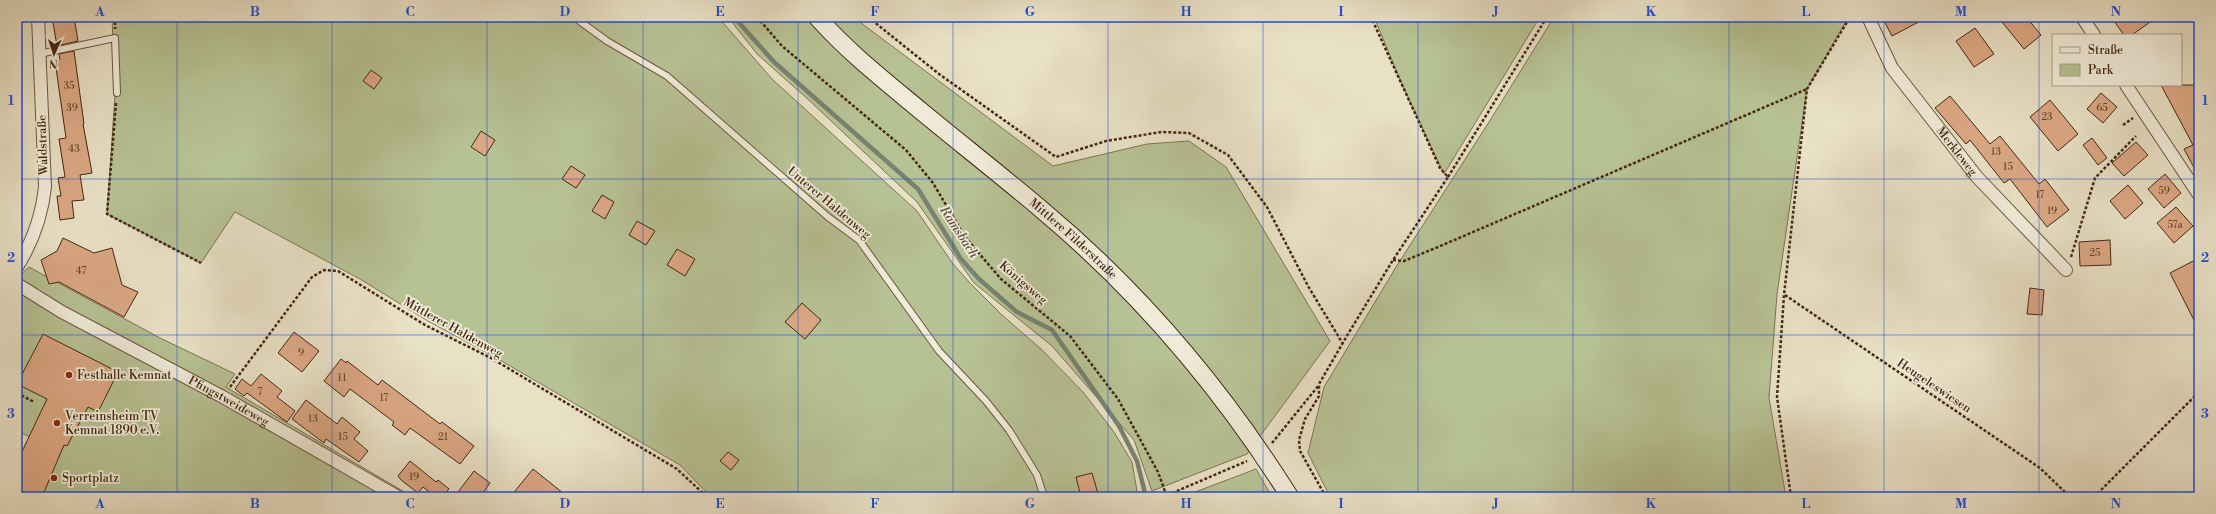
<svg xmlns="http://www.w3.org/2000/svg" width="2216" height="514" font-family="'Libre Bodoni',serif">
  <rect width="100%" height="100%" fill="#e9e1c6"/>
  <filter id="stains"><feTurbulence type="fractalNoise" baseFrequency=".005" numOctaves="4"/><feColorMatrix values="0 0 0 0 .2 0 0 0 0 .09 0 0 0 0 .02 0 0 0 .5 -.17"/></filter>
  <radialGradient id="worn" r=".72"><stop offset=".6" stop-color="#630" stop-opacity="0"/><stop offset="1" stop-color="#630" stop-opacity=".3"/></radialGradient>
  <!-- green -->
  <g fill="#b7c294" stroke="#7e7453">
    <polygon points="112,17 718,17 773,80 917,211 953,264 970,283 1002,315 1041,349 1083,392 1114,432 1132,462 1138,497 711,497 680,465 493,356 428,321 360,279 235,212 201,263 107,214 115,95"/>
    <polygon points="728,17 855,17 865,26 1053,166 1147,144 1189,141 1226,167 1330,341 1247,454 1152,491 1134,440 1052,346 974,283 917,202 811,102 757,54"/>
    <polygon points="1374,17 1540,17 1444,174 1401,82"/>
    <polygon points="1554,17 1840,17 1845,23 1807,89 1777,294 1769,398 1786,497 1330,497 1308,453 1324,387 1396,267 1489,122"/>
    <polygon points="29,267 160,338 235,374 226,387 413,497 32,497 47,445 17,431 17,415 22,405 17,402 17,278"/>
    <polygon points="1256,469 1272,497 1182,497"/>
  </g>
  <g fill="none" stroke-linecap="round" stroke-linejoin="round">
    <!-- stream -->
    <polyline stroke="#778270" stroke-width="4.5" points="734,17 774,62 918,189 961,259 979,279 1017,312 1052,330 1119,426 1137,461 1146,497"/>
  </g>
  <!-- building -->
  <g fill="#dba884" stroke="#452712">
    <polygon points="52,17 74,17 78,41 57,46"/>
    <polygon points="1882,17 1928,17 1892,36"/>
    <polygon points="1998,17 2026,17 2041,35 2024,49"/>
    <polygon points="2111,17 2157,17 2132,35 2124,35"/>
    <polygon points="1975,28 1994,54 1974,67 1956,41"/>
    <polygon points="74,51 84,124 83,124 92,173 80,175 84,200 72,201 74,218 60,220 57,196 61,196 58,178 65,177 59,139 66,138 55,61 60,60 59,54"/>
    <polygon points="371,70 382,78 374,89 363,81"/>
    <polygon points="2161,85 2199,85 2199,177 2184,149 2193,145"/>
    <polygon points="2101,93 2117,107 2103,123 2087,109"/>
    <polygon points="1950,96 1990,144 2000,136 2039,184 2045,179 2069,210 2047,227 2010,179 2004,183 1970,140 1966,144 1935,108"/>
    <polygon points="2050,100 2078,134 2058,151 2030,117"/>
    <polygon points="481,131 495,140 485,156 471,147"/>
    <polygon points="2092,138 2107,158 2098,165 2083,145"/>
    <polygon points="2136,142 2148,155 2124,176 2112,163"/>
    <polygon points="571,166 585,175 576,188 562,179"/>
    <polygon points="2165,174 2181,193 2164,208 2148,189"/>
    <polygon points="2128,185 2143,203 2125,219 2110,201"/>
    <polygon points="602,195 614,202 605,219 592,211"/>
    <polygon points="2176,207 2193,226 2174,243 2157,223"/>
    <polygon points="637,221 655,231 646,245 629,235"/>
    <polygon points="63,238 94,253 112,248 122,285 138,292 124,317 59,282 49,284 41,260 57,251"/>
    <polygon points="2110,240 2111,265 2080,266 2079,242"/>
    <polygon points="677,249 695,259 685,276 667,265"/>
    <polygon points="2199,258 2199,330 2170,273"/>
    <polygon points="2030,288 2044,290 2042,315 2027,314"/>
    <polygon points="802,303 821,320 805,339 785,322"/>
    <polygon points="294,332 319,351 302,372 278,353"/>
    <polygon points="43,334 118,372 98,412 88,407 67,446 64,445 42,497 27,497 17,493 17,462 47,399 17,384"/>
    <polygon points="341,359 346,363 347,361 378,385 382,380 440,424 442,422 474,446 460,464 410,428 405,435 392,425 394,422 350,389 344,397 324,381"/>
    <polygon points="261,374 282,391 277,397 295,411 287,422 247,393 244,396 235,389 242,379 251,386"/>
    <polygon points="306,400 337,424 342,417 360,432 354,439 368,451 359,462 326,439 324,443 292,419"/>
    <polygon points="728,452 739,460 731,470 720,461"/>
    <polygon points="410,461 436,482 438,480 449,489 447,491 454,497 436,497 423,487 418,493 401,480 398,476"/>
    <polygon points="533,469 568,497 510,497"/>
    <polygon points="474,471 490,483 480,497 464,497 458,492"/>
    <polygon points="1092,473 1099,497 1081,497 1076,477"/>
  </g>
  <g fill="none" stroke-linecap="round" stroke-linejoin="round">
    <defs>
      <g id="lane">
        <polyline points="574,17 607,41 667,76 828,217 859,240 939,351 986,401 1009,430 1037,475 1044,497"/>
        <polyline points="39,54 115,38 117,93"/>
      </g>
      <g id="street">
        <path id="s1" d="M1868 17 1892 68 1977 177 2066 270"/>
        <polyline points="2082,17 2094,35"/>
        <polyline points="2126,85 2199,195"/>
        <path d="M17 267C32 243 42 215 45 187L38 17"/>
        <path id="s2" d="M17 284 62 312 223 397 398 497"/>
      </g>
      <g id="secondary">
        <path id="s3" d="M817 17C848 52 885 81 921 111 961 144 1002 176 1042 210 1140 292 1222 389 1290 497"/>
      </g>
    </defs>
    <!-- lane casing -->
    <use href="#lane" stroke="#6e563f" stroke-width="8"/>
    <!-- street casing -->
    <use href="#street" stroke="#6e563f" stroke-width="14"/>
    <!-- secondary casing -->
    <use href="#secondary" stroke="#452712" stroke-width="19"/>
    <!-- path -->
    <g stroke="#452712" stroke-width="2.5" stroke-dasharray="3 2" stroke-linecap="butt">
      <polyline points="115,17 115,29"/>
      <polyline points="757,17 782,46 906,150 933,183 965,237 1001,279 1070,336 1118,399 1158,472 1167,497"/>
      <polyline points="868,17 939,74 1056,157 1106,141 1161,132 1189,133 1228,155 1267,207 1308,286 1343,344"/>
      <polyline points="116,103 107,214 201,263"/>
      <polyline points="2123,125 2133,118"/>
      <polyline points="1448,177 1547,17"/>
      <polyline points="2071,257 2095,178 2136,136"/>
      <polyline points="1393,260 1404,261 1438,247 1807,89"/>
      <polyline points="1785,295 2040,468 2070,497"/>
      <polyline points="17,375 21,377"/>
      <polyline points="230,387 312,277 324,270 338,271 425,325 491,358 677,469 707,497"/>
      <polyline points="17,393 34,402"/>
      <polyline points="1272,443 1319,385"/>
      <polyline points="1163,497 1247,461"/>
      <polyline points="1326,497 1300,451 1299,440 1305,419 1319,396 1319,384 1348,334 1393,260 1448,177 1440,168 1371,17"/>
      <polyline points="1791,497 1777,397 1784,295 1807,89 1850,17"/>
      <polyline points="2094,497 2199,392"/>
    </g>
    <!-- lane -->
    <use href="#lane" stroke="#f1ecda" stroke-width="6"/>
    <!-- street -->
    <use href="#street" stroke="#f1ecda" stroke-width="12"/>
    <!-- secondary -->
    <use href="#secondary" stroke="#f1ecda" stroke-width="17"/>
  </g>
  <!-- grid -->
  <path fill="none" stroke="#1d4ed8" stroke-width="1" stroke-opacity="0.55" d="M177 17V497M332 17V497M487 17V497M643 17V497M798 17V497M953 17V497M1108 17V497M1263 17V497M1418 17V497M1573 17V497M1729 17V497M1884 17V497M2039 17V497M17 179H2199M17 335H2199"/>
  <!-- markers -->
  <g fill="#8f2418" stroke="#f1ecda" stroke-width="1.5">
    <circle cx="69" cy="375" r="4"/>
    <circle cx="57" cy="423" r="4"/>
    <circle cx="54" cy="478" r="4"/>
  </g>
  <g text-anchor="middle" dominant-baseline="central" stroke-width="3.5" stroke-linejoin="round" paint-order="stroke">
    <!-- number labels -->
    <g font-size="10" fill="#6a472e">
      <text x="69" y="86">35</text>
      <text x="72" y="108">39</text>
      <text x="2102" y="108">65</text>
      <text x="2047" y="117">23</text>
      <text x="74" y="149">43</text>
      <text x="1996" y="152">13</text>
      <text x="2008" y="167">15</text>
      <text x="2164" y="191">59</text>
      <text x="2040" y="195">17</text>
      <text x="2052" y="211">19</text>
      <text x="2175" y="225">57a</text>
      <text x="2095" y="253">25</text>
      <text x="81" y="271">47</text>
      <text x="301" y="353">9</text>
      <text x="342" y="378">11</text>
      <text x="260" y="392">7</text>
      <text x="384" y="398">17</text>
      <text x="313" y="419">13</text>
      <text x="343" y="437">15</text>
      <text x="443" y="437">21</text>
      <text x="414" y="477">19</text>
    </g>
    <!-- street labels -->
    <g font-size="12" fill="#452712" stroke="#f1ecda">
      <text transform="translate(43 145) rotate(-92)">Waldstraße</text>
      <text stroke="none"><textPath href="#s1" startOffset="162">Merkleweg</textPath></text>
      <text transform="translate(829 203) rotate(40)">Unterer Haldenweg</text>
      <text stroke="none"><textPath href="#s3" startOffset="339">Mittlere Filderstraße</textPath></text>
      <text transform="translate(1023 283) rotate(41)">Königsweg</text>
      <text transform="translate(453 328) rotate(29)">Mittlerer Haldenweg</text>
      <text transform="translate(1934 386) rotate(34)">Heugeleswiesen</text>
      <text stroke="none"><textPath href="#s2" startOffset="242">Pfingstweideweg</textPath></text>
    </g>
    <!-- poi labels -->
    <g font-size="12" fill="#452712" stroke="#f1ecda" text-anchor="start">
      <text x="77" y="375">Festhalle Kemnat</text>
      <text x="65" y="416">Verreinsheim TV<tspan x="65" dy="14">Kemnat 1890 e.V.</tspan></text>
      <text x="62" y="478">Sportplatz</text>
    </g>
    <!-- water labels -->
    <g font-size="13" font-style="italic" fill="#5a4d39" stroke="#f1ecda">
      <text transform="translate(959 232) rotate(57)">Ramsbach</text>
    </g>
  </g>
  <!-- margin -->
  <rect width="2216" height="514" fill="none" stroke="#e9e1c6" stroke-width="44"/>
  <!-- legend -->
  <rect x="2052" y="34" width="130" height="52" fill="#f1ecda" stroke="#ac9d8a"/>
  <rect x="2060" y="47" width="20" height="6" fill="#f1ecda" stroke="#ac9d8a"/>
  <text x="2088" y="54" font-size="12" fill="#452712">Straße</text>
  <rect x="2060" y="64" width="20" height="12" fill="#b7c294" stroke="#ac9d8a"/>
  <text x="2088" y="74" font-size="12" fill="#452712">Park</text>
  <!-- north arrow -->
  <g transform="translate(54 54) rotate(183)" stroke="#f1ecda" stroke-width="3" paint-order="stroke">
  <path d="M0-3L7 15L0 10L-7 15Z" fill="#452712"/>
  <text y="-6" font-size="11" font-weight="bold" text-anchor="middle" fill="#452712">N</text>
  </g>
  <rect x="22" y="22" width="2172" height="470" fill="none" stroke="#1d4ed8" stroke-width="1.5"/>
  <g font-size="13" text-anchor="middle" font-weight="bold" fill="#1d4ed8">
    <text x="100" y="16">A</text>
    <text x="255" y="16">B</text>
    <text x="410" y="16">C</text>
    <text x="565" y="16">D</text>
    <text x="720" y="16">E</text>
    <text x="875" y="16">F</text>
    <text x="1030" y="16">G</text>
    <text x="1186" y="16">H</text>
    <text x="1341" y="16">I</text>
    <text x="1496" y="16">J</text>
    <text x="1651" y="16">K</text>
    <text x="1806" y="16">L</text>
    <text x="1961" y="16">M</text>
    <text x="2116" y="16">N</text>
    <text x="11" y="105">1</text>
    <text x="2205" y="105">1</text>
    <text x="11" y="262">2</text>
    <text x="2205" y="262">2</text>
    <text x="11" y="418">3</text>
    <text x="2205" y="418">3</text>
    <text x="100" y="508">A</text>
    <text x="255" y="508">B</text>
    <text x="410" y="508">C</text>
    <text x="565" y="508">D</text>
    <text x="720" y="508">E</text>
    <text x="875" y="508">F</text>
    <text x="1030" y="508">G</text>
    <text x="1186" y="508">H</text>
    <text x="1341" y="508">I</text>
    <text x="1496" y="508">J</text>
    <text x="1651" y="508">K</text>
    <text x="1806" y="508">L</text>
    <text x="1961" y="508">M</text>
    <text x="2116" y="508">N</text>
  </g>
  <rect width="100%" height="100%" filter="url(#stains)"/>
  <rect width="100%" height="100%" fill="url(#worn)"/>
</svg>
